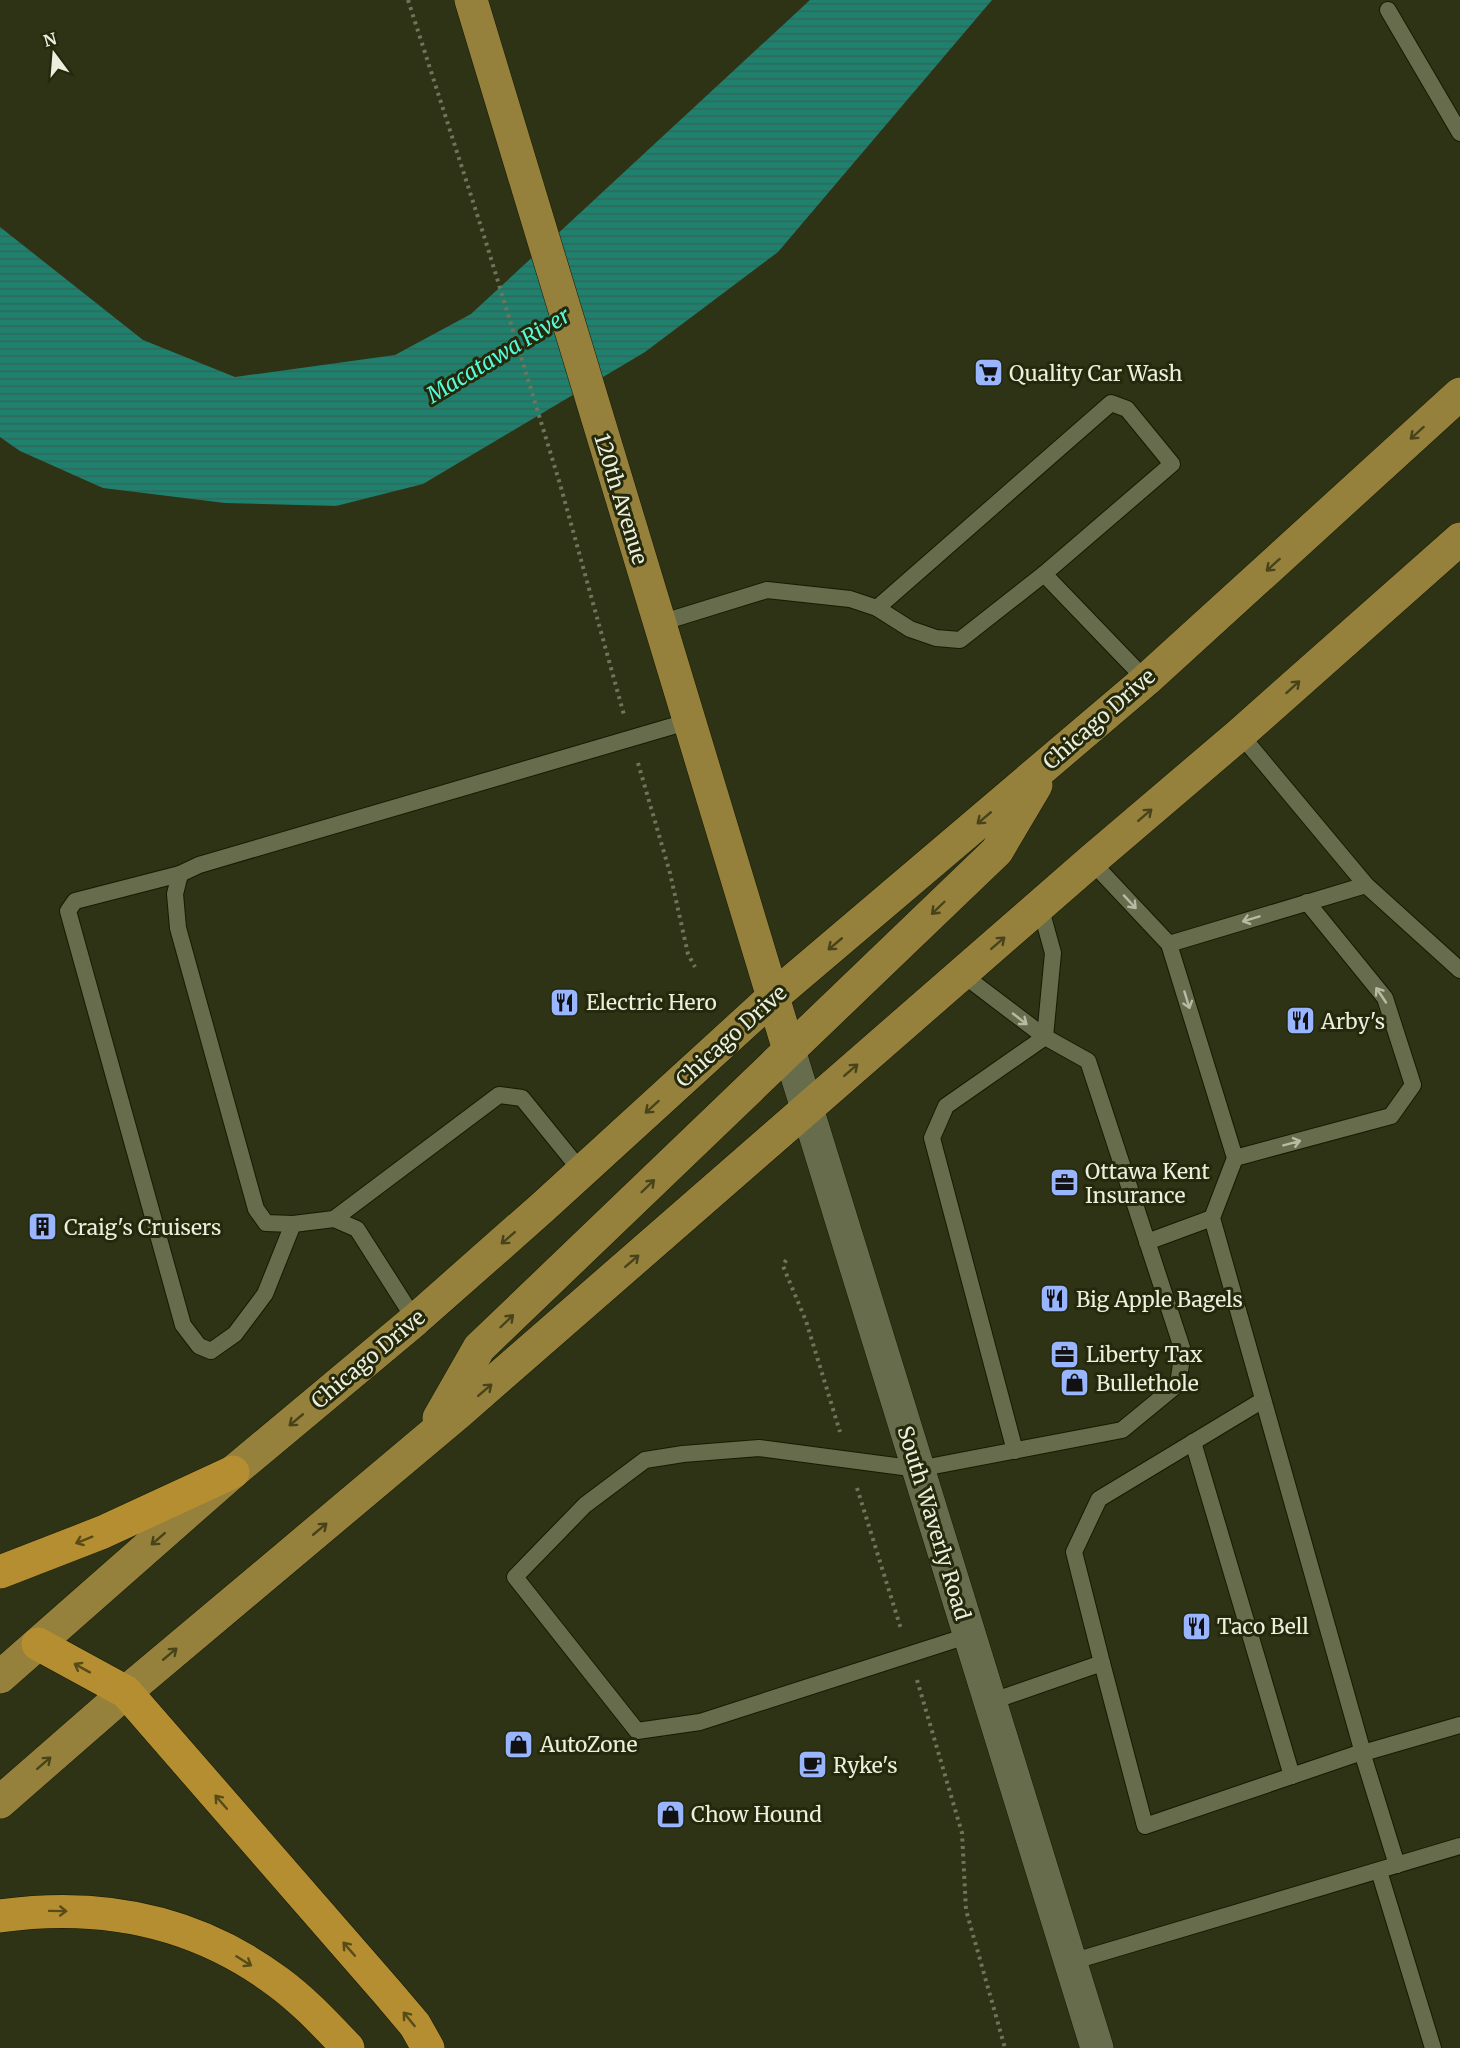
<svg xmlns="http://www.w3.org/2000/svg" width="1460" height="2048" font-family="Merriweather,serif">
  <defs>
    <pattern id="water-rules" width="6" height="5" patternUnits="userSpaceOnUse" patternTransform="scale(1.5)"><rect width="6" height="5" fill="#1f806d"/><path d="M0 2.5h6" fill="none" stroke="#31675a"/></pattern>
  </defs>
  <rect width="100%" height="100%" fill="#2f3315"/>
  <!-- water -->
  <polygon fill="url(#water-rules)" points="810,0 992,0 778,252 645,352 423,484 336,506 225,503 103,488 20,451 0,437 0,227 143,340 235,377 395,355 471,314"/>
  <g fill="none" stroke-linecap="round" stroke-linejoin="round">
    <defs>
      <g id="service">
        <polyline points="1388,10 1460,133"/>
        <polyline points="877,608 1111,403 1127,409 1172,464 1044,574"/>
        <polyline points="660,623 767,590 850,599 877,608 910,629 936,638 960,640 1044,574 1146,680"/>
        <polyline points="1240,734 1366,885 1460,970"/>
        <polyline points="1091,861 1169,944 1235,1158 1212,1218 1363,1753 1460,1725"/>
        <polyline points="180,874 75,901 68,911 183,1325 199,1346 211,1351 235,1334 265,1294 293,1224"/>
        <polyline points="1169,944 1366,885"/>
        <polyline points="962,974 1045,1037 1088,1061 1183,1351 1178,1384 1122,1430 918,1469 759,1448 683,1454 645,1460 585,1505 515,1577 637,1731 700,1722 970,1635"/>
        <polyline points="1235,1158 1391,1116 1413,1085 1385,998 1307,902"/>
        <polyline points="334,1219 499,1095 522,1098 582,1172"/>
        <polyline points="1147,1242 1212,1218"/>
        <polyline points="415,1320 357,1229 334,1219 293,1224 266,1223 256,1209 178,928 175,894 180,874 199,865 690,721"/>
        <polyline points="1193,1442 1292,1776"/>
        <polyline points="1015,1451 932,1138 946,1106 1045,1037 1053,953 1040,906"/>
        <polyline points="1102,1663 1074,1552 1099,1499 1263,1400"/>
        <polyline points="990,1702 1102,1663 1145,1826 1362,1752 1397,1865"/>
        <polyline points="1379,1871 1433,2048"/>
        <polyline points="1071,1962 1460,1846"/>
      </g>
      <polyline id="secondary" points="789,1050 1097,2048"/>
      <g id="primary">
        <polyline points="471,0 789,1050"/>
        <polyline points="439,1418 479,1348 997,851 1036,785"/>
        <polyline points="0,1677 233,1472 415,1320 543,1207 773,997 1146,680 1460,394"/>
        <polyline points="0,1802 126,1692 458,1413 1091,861 1240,734 1460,539"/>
      </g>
      <g id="motorway">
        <polyline points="0,1572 103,1532 233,1472"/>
        <polyline points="38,1644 126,1692 388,1993 415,2025 428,2048"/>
        <path d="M0 1916C101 1902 195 1920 278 1982 304 2001 326 2025 348 2048"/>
      </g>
    </defs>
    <!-- service casing -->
    <use href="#service" stroke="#171a00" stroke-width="18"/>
    <!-- secondary casing -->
    <use href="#secondary" stroke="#171a00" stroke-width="34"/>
    <!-- primary casing -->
    <use href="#primary" stroke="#171a00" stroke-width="34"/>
    <!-- motorway casing -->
    <use href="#motorway" stroke="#171a00" stroke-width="34"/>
    <!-- path -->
    <g stroke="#70745a" stroke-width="4" stroke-dasharray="3 4.5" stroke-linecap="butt">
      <polyline points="408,0 485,239 560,484 624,715"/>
      <polyline points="638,763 670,873 688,954 695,967"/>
      <polyline points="786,1260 783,1266 806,1321 840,1432"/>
      <polyline points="857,1488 901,1629"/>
      <polyline points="917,1680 962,1833 966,1910 1005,2048"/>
    </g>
    <!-- service -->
    <use href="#service" stroke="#676c4d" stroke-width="16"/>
    <!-- secondary -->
    <use href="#secondary" stroke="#676c4d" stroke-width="33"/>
    <!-- primary -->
    <use href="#primary" stroke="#95803c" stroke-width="33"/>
    <!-- motorway -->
    <use href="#motorway" stroke="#b48e30" stroke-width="33"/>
  </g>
  <!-- one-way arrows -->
  <defs><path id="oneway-shaft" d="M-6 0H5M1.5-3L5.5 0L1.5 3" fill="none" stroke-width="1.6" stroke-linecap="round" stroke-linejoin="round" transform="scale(1.5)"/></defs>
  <g stroke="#47431a">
    <use href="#oneway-shaft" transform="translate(1417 433) rotate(138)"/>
    <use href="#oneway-shaft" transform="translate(1273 565) rotate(138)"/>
    <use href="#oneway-shaft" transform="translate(1293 687) rotate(-42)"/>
    <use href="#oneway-shaft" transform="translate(1145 815) rotate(-41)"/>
    <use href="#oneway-shaft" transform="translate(984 818) rotate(140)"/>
    <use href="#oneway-shaft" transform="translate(938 908) rotate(136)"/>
    <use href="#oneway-shaft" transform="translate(998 943) rotate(-41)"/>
    <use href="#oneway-shaft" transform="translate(835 944) rotate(140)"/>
    <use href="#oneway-shaft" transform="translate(851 1070) rotate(-41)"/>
    <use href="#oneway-shaft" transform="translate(652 1107) rotate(138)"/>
    <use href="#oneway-shaft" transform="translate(648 1186) rotate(-44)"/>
    <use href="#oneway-shaft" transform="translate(508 1238) rotate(139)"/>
    <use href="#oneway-shaft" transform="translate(632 1261) rotate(-41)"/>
    <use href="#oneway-shaft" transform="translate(507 1321) rotate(-44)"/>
    <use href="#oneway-shaft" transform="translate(485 1390) rotate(-41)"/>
    <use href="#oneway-shaft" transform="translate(296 1420) rotate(140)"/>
    <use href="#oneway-shaft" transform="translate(320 1529) rotate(-40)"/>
    <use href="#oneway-shaft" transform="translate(158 1539) rotate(139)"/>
    <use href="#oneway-shaft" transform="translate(170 1654) rotate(-40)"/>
    <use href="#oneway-shaft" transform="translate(44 1763) rotate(-41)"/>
  </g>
  <g stroke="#b7bba4">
    <use href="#oneway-shaft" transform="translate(1130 902) rotate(47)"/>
    <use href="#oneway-shaft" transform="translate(1251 919) rotate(163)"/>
    <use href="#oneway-shaft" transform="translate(1381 995) rotate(-124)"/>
    <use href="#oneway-shaft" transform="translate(1187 1000) rotate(73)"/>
    <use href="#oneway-shaft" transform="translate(1020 1019) rotate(38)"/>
    <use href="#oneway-shaft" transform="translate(1292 1143) rotate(-15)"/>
  </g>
  <g stroke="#574c18">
    <use href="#oneway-shaft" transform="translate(84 1540) rotate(158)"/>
    <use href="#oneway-shaft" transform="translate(82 1668) rotate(-151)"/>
    <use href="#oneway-shaft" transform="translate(221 1802) rotate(-131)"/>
    <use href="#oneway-shaft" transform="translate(58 1911) rotate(1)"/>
    <use href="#oneway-shaft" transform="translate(349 1949) rotate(-131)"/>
    <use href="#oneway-shaft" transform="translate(244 1961) rotate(32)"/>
    <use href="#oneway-shaft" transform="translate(409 2019) rotate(-129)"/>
  </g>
  <!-- icons -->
  <defs>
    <symbol id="supermarket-square" viewBox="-11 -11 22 22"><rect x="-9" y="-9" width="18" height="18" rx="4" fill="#98b5fd" stroke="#25290b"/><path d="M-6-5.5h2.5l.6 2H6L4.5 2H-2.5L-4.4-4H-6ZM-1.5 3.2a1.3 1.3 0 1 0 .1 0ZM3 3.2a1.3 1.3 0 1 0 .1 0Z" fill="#111"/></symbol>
    <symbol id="restaurant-square" viewBox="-11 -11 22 22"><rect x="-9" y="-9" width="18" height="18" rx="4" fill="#98b5fd" stroke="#25290b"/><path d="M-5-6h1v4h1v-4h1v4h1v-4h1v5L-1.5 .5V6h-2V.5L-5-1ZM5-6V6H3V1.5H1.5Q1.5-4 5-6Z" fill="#111"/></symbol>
    <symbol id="office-square" viewBox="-11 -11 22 22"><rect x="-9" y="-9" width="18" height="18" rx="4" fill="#98b5fd" stroke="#25290b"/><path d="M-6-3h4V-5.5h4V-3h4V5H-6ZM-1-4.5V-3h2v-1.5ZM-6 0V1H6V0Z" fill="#111"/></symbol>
    <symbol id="building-square" viewBox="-11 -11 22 22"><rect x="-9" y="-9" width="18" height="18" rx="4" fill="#98b5fd" stroke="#25290b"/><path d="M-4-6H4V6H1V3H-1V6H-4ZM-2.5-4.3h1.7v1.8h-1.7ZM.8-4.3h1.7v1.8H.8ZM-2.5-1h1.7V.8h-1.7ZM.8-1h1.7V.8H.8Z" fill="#111"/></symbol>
    <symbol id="shop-square" viewBox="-11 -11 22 22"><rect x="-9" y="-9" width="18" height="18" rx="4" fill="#98b5fd" stroke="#25290b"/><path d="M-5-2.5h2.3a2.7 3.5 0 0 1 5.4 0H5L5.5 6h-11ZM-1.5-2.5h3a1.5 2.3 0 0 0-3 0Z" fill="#111"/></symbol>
    <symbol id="cafe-square" viewBox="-11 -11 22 22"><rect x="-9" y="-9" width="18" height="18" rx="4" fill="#98b5fd" stroke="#25290b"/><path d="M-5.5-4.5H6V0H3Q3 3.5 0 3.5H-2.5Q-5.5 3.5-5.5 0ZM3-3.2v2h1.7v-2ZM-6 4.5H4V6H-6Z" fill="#111"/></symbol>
  </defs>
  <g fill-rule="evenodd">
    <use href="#supermarket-square" x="972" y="356" width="33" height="33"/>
    <use href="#restaurant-square" x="548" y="986" width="33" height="33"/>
    <use href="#restaurant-square" x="1284" y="1004" width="33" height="33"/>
    <use href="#office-square" x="1048" y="1166" width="33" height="33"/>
    <use href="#building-square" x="26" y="1210" width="33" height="33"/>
    <use href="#restaurant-square" x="1038" y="1282" width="33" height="33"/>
    <use href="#office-square" x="1048" y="1338" width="33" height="33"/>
    <use href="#shop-square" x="1058" y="1366" width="33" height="33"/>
    <use href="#restaurant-square" x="1180" y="1610" width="33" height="33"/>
    <use href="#shop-square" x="502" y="1728" width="33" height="33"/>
    <use href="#cafe-square" x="796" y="1748" width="33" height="33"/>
    <use href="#shop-square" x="654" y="1798" width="33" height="33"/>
  </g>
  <g text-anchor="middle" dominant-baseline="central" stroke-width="6" stroke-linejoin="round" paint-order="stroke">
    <!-- poi labels -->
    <g font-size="21" fill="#ecefde" stroke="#25290b" text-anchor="start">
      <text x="1009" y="373">Quality Car Wash</text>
      <text x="586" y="1002">Electric Hero</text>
      <text x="1321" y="1021">Arby's</text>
      <text x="1085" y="1171">Ottawa Kent<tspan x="1085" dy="24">Insurance</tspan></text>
      <text x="64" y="1227">Craig's Cruisers</text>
      <text x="1076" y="1299">Big Apple Bagels</text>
      <text x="1086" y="1354">Liberty Tax</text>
      <text x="1096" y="1383">Bullethole</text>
      <text x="1217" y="1626">Taco Bell</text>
      <text x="540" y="1744">AutoZone</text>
      <text x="833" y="1765">Ryke's</text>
      <text x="691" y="1814">Chow Hound</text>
    </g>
    <!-- street labels -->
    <g font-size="21" fill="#ecefde" stroke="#25290b">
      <text transform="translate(621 499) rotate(73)">120th Avenue</text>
      <text transform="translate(1099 719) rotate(-41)">Chicago Drive</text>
      <text transform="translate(731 1036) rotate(-42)">Chicago Drive</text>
      <text transform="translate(368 1359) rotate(-40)">Chicago Drive</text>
      <text transform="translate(934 1523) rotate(73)">South Waverly Road</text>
    </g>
    <!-- water labels -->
    <g font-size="22" font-style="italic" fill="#55fad8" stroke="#25290b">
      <text transform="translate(498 355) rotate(-31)">Macatawa River</text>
    </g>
  </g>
  <!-- north arrow -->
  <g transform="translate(54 54) rotate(344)" stroke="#25290b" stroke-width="4.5" paint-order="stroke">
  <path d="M0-4.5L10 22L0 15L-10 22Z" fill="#ecefde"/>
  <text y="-9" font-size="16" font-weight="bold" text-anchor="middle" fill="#ecefde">N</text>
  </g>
</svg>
